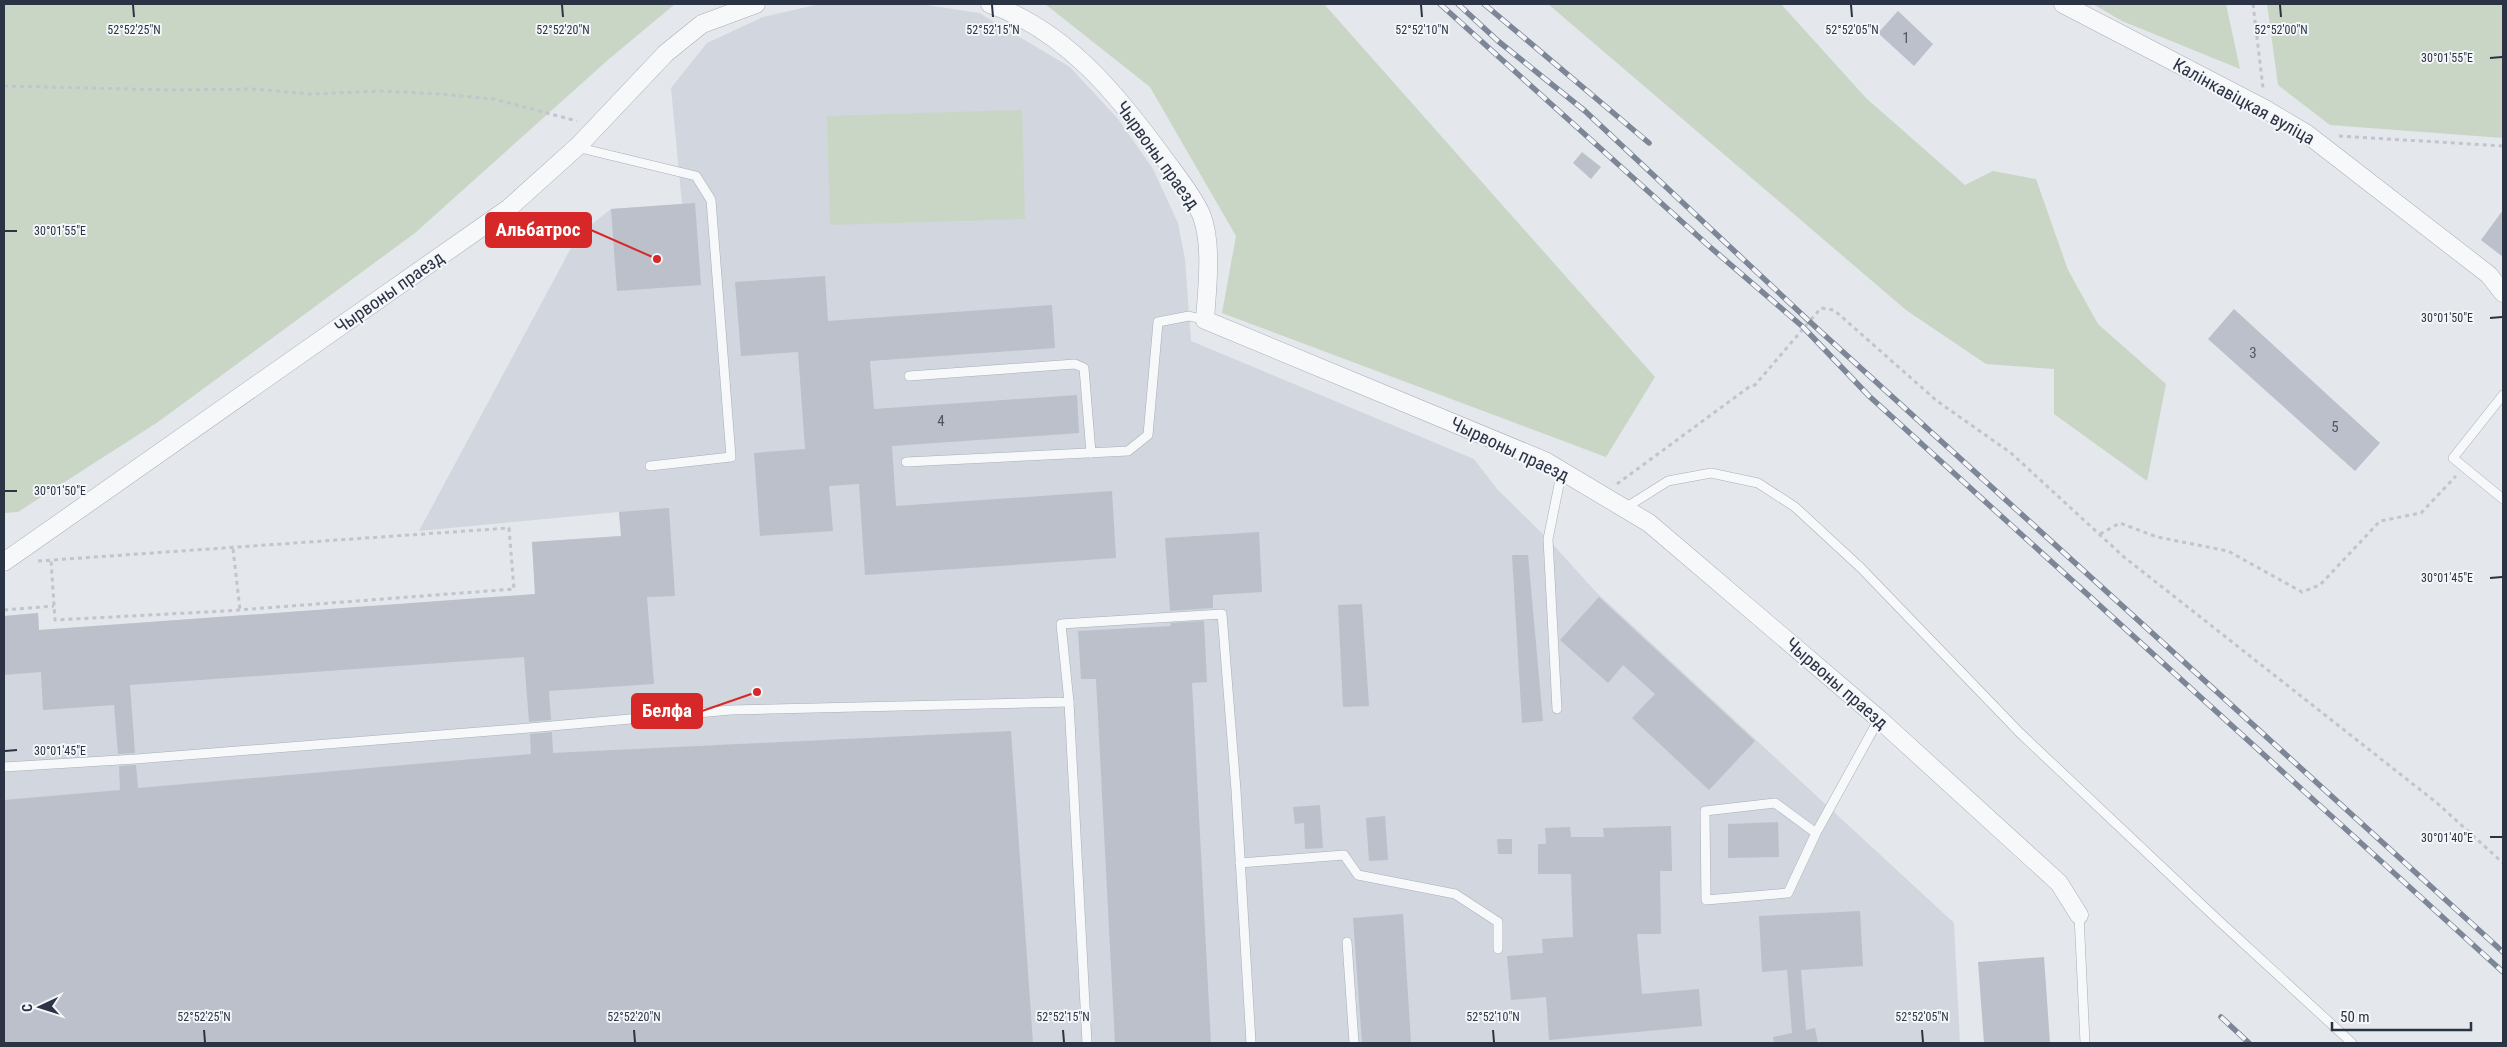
<svg xmlns="http://www.w3.org/2000/svg" width="2507" height="1047" font-family="'Roboto Condensed',sans-serif">
  <rect width="100%" height="100%" fill="#e4e7ec"/>
  <!-- built -->
  <polygon fill="#d2d6de" points="820,4 920,4 979,13 1070,67 1118,119 1153,169 1178,223 1185,259 1191,341 1474,459 1497,489 1548,539 1595,591 1954,923 1960,1043 4,1043 4,616 38,613 39,630 517,596 536,610 532,542 621,536 619,512 419,531 578,235 611,209 682,204 671,88 707,43 763,17"/>
  <!-- green -->
  <g fill="#c9d6c5">
    <polygon points="4,4 675,4 609,59 415,233 158,422 18,512 4,513"/>
    <polygon points="1045,4 1324,4 1655,377 1606,457 1222,313 1236,236 1150,87"/>
    <polygon points="1548,4 1781,4 1866,98 1965,185 1993,171 2036,179 2068,270 2098,324 2166,384 2147,481 2054,414 2054,369 1986,364 1906,310"/>
    <polygon points="2093,4 2226,4 2240,69 2122,21"/>
    <polygon points="2267,4 2503,4 2503,138 2330,125 2278,85"/>
    <polygon points="1022,110 1025,219 830,225 827,116"/>
  </g>
  <!-- building -->
  <g fill="#bbc0ca">
    <polygon points="1898,11 1933,44 1914,66 1878,33"/>
    <polygon points="1582,152 1601,167 1591,179 1573,163"/>
    <polygon points="695,203 701,285 617,291 611,209"/>
    <polygon points="2503,210 2503,257 2481,240"/>
    <polygon points="825,276 828,321 1052,305 1055,348 870,361 874,409 1077,395 1079,433 892,446 896,506 1112,491 1116,558 865,575 859,484 829,486 833,531 760,536 754,453 805,449 798,352 741,356 735,282"/>
    <polygon points="2234,309 2380,443 2355,471 2208,339"/>
    <polygon points="669,508 675,596 647,597 654,684 549,691 551,720 529,722 524,657 130,685 135,753 118,754 114,705 43,710 41,672 4,675 4,616 38,613 39,630 535,594 532,542 621,536 619,512"/>
    <polygon points="1259,532 1262,592 1213,595 1213,608 1170,611 1165,538"/>
    <polygon points="1512,555 1528,555 1543,721 1522,723"/>
    <polygon points="1599,597 1755,741 1709,790 1632,718 1655,694 1623,665 1608,683 1560,640"/>
    <polygon points="1362,604 1369,706 1343,707 1338,605"/>
    <polygon points="1204,621 1207,682 1192,683 1211,1043 1115,1043 1096,679 1081,679 1078,631 1171,626 1170,623"/>
    <polygon points="1011,731 1033,1043 4,1043 4,800 120,790 119,766 136,765 138,788 531,754 530,734 552,732 553,753"/>
    <polygon points="1320,805 1323,848 1305,849 1304,823 1295,824 1293,807"/>
    <polygon points="1385,816 1388,860 1369,861 1366,818"/>
    <polygon points="1778,822 1779,857 1728,858 1728,824"/>
    <polygon points="1671,826 1672,871 1660,871 1661,934 1637,934 1642,994 1699,989 1702,1026 1549,1040 1546,997 1511,1000 1507,956 1543,953 1542,939 1573,937 1571,874 1538,874 1538,844 1546,844 1545,828 1570,827 1571,837 1604,837 1603,828"/>
    <polygon points="1497,839 1512,839 1512,854 1498,854"/>
    <polygon points="1860,911 1863,966 1801,970 1806,1030 1815,1028 1818,1043 1774,1043 1773,1037 1792,1033 1787,970 1762,972 1759,916"/>
    <polygon points="1403,914 1411,1043 1362,1043 1353,918"/>
    <polygon points="2044,957 2050,1043 1984,1043 1978,962"/>
  </g>
  <g fill="none" stroke-linecap="round" stroke-linejoin="round">
    <defs>
      <g id="service">
        <polyline points="576,147 696,176 711,200 731,457 650,466"/>
        <polyline points="909,376 1075,364 1084,368 1091,453"/>
        <polyline points="2503,395 2453,458 2503,499"/>
        <polyline points="906,462 1128,451 1148,435 1158,322 1189,316 1205,320"/>
        <polyline points="1625,508 1668,481 1711,473 1758,483 1795,507 1861,568 2020,733 2217,919 2352,1043"/>
        <polyline points="1069,702 1087,1043"/>
        <polyline points="1557,709 1548,539 1562,470"/>
        <polyline points="4,767 136,759 529,728 731,710 1069,702 1061,624 1222,614 1236,790 1251,1043"/>
        <polyline points="1816,833 1775,803 1705,811 1706,900 1788,893 1816,833 1879,719"/>
        <polyline points="1240,863 1344,855 1358,875 1455,894 1498,922 1498,949"/>
        <polyline points="2079,915 2085,1043"/>
        <polyline points="1347,942 1354,1043"/>
      </g>
      <g id="minor">
        <path d="M990 4C1066 31 1117 94 1163 157 1176 175 1192 194 1201 214 1213 243 1207 289 1205 320L1545 461 1649 523 1879 719 2059 883 2079 915"/>
        <polyline points="2063,4 2265,109 2307,134 2489,275 2503,293"/>
        <polyline points="4,562 509,208 579,145 666,53 702,24 756,4"/>
      </g>
    </defs>
    <!-- service casing -->
    <use href="#service" stroke="#a9aeb7" stroke-width="10"/>
    <!-- minor casing -->
    <use href="#minor" stroke="#a9aeb7" stroke-width="19"/>
    <!-- path -->
    <g stroke="#c2c5cb" stroke-width="3" stroke-dasharray="4 4" stroke-linecap="butt">
      <polyline points="2253,4 2263,88"/>
      <polyline points="4,86 171,90 253,89 311,94 382,91 440,94 494,99 577,121"/>
      <polyline points="2339,136 2503,146"/>
      <polyline points="1617,484 1749,387 1755,385 1821,308 1834,310 1937,401 2011,453 2124,557 2437,803 2503,863"/>
      <polyline points="2100,534 2120,523 2157,537 2228,551 2302,592 2320,585 2380,521 2421,513 2456,476"/>
      <polyline points="233,549 240,610"/>
      <polyline points="38,561 509,528 514,589 225,611 55,620 51,560"/>
      <polyline points="4,610 54,606"/>
    </g>
    <!-- service -->
    <use href="#service" stroke="#f7f8fa" stroke-width="9"/>
    <!-- minor -->
    <use href="#minor" stroke="#f7f8fa" stroke-width="18"/>
    <defs>
      <g id="rail">
        <polyline points="1440,4 1710,247 1803,327 1869,396 2503,972"/>
        <polyline points="1458,4 1498,41 1585,111 1809,321 2503,952"/>
        <polyline points="1484,4 1649,143"/>
        <polyline points="2221,1017 2249,1043"/>
      </g>
    </defs>
    <!-- rail casing -->
    <use href="#rail" stroke="#7d8696" stroke-width="5.5"/>
    <!-- rail -->
    <use href="#rail" stroke="#f4f6f9" stroke-width="4" stroke-dasharray="11" stroke-linecap="butt"/>
  </g>
  <!-- ticks -->
  <path fill="none" stroke="#2b3445" stroke-width="2" d="M133 5 134 17M562 5 563 17M992 5 993 17M1421 5 1422 17M1851 5 1852 17M2280 5 2281 17M2490 58 2502 57M5 231H17M2490 318 2502 317M5 491H17M2490 578 2502 577M5 751 17 750M2490 837H2502M204 1030 205 1042M634 1030 635 1042M1063 1030 1064 1042M1493 1030 1494 1042M1922 1030 1923 1042"/>
  <g text-anchor="middle" dominant-baseline="central" stroke-width="4" stroke-linejoin="round" paint-order="stroke">
    <!-- number labels -->
    <g font-size="15" fill="#4f5766">
      <text x="1906" y="38">1</text>
      <text x="2253" y="353">3</text>
      <text x="941" y="421">4</text>
      <text x="2335" y="427">5</text>
    </g>
    <!-- street labels -->
    <g font-size="18" fill="#2b3445" stroke="#f4f6f9">
      <text transform="translate(2244 101) rotate(29)">Калінкавіцкая вуліца</text>
      <text transform="translate(1158 155) rotate(54)">Чырвоны праезд</text>
      <text transform="translate(389 292) rotate(-35)">Чырвоны праезд</text>
      <text transform="translate(1510 449) rotate(25)">Чырвоны праезд</text>
      <text transform="translate(1837 683) rotate(41)">Чырвоны праезд</text>
    </g>
  </g>
  <g font-size="12" text-anchor="middle" fill="#2b3445" stroke="#f4f6f9" stroke-width="4" stroke-linejoin="round" paint-order="stroke">
    <text x="134" y="34">52°52'25"N</text>
    <text x="563" y="34">52°52'20"N</text>
    <text x="993" y="34">52°52'15"N</text>
    <text x="1422" y="34">52°52'10"N</text>
    <text x="1852" y="34">52°52'05"N</text>
    <text x="2281" y="34">52°52'00"N</text>
    <text x="2447" y="62">30°01'55"E</text>
    <text x="60" y="235">30°01'55"E</text>
    <text x="2447" y="322">30°01'50"E</text>
    <text x="60" y="495">30°01'50"E</text>
    <text x="2447" y="582">30°01'45"E</text>
    <text x="60" y="755">30°01'45"E</text>
    <text x="2447" y="842">30°01'40"E</text>
    <text x="204" y="1021">52°52'25"N</text>
    <text x="634" y="1021">52°52'20"N</text>
    <text x="1063" y="1021">52°52'15"N</text>
    <text x="1493" y="1021">52°52'10"N</text>
    <text x="1922" y="1021">52°52'05"N</text>
  </g>
  <!-- callouts -->
  <path fill="none" stroke="#d62828" stroke-width="2" d="M657 259L591 230M757 692L702 711"/>
  <g fill="#d62828" stroke="#f4f6f9" stroke-width="2">
    <circle cx="657" cy="259" r="5"/>
    <circle cx="757" cy="692" r="5"/>
  </g>
  <g fill="#d62828" stroke="#d62828" stroke-width="2">
    <rect x="486" y="213" width="105" height="34" rx="5"/>
    <rect x="632" y="694" width="70" height="34" rx="5"/>
  </g>
  <g font-size="19" text-anchor="middle" font-weight="bold" fill="#fff">
    <text x="538" y="236">Альбатрос</text>
    <text x="667" y="717">Белфа</text>
  </g>
  <!-- border -->
  <rect width="2507" height="1047" fill="none" stroke="#2b3445" stroke-width="10"/>
  <!-- north arrow -->
  <g transform="translate(40 1007) rotate(266)" stroke="#f4f6f9" stroke-width="4" paint-order="stroke">
  <path d="M0-4L9 19L0 12L-9 19Z" fill="#2b3445"/>
  <text y="-8" font-size="14" font-weight="bold" text-anchor="middle" fill="#2b3445">С</text>
  </g>
  <!-- scale -->
  <path d="M2332 1022v8h139v-8" fill="none" stroke="#2b3445" stroke-width="2.5"/>
  <text x="2340" y="1022" font-size="15" fill="#2b3445" stroke="#f4f6f9" stroke-width="4" paint-order="stroke">50 m</text>
</svg>
